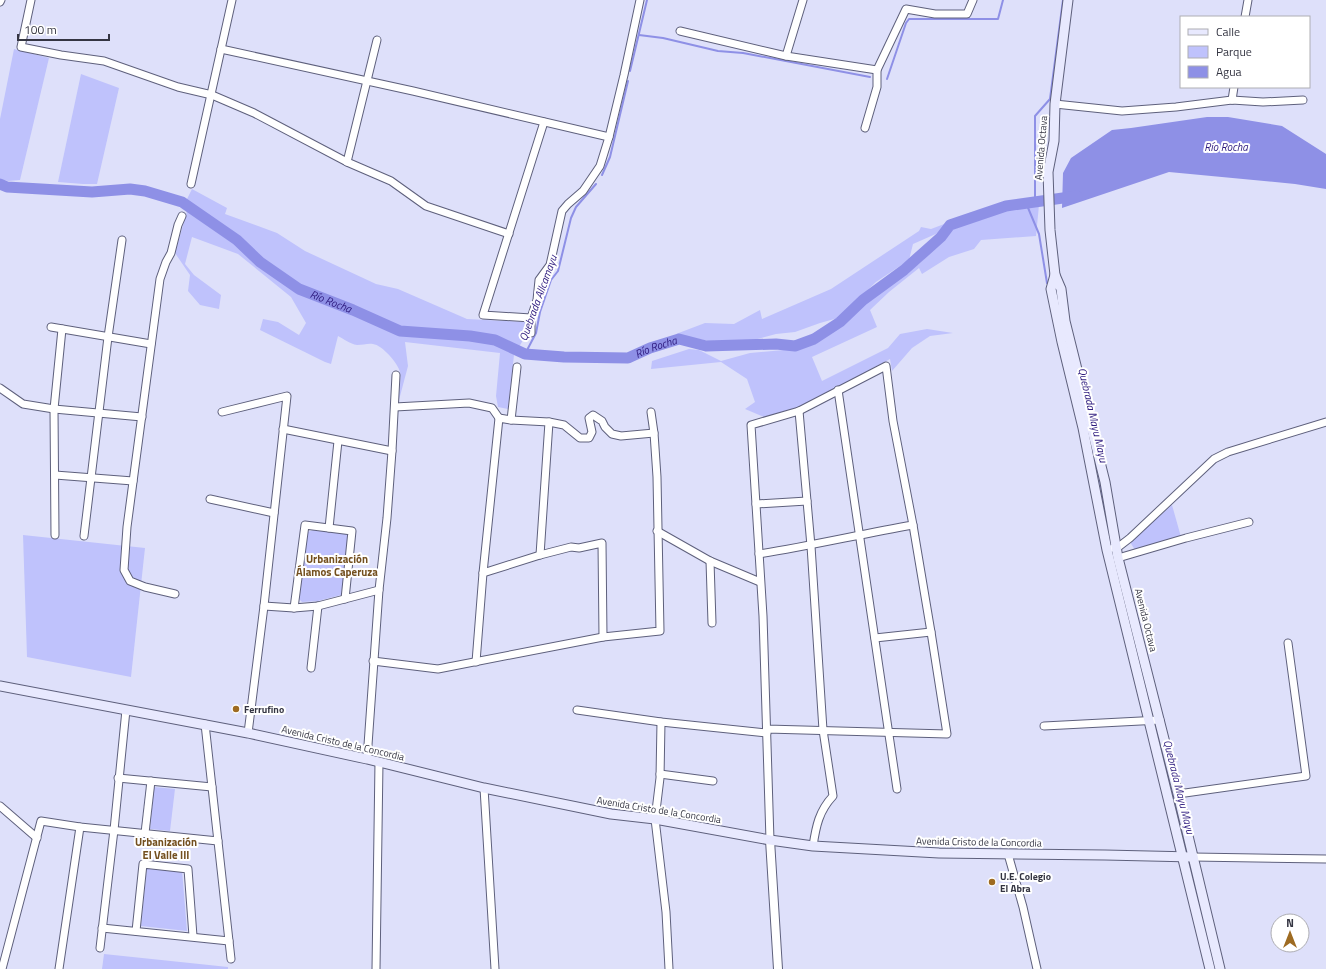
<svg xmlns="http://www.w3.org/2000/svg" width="1326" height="969" font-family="'Titillium Web',sans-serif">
  <rect width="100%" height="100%" fill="#dee0fa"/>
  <!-- green -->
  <g fill="#bfc2fc">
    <polygon points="14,49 49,58 20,180 8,181 0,179 0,119"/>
    <polygon points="81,74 119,88 97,184 83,184 58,182"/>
    <polygon points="192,189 227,208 225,214 277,233 305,251 376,284 398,289 467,319 527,322 527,333 519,347 494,337 399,328 302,286 262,261 242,240 186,201"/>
    <polygon points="1039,205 1036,236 981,240 974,249 949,257 922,274 919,268 889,292 870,310 877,327 812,357 822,381 888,348 900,334 927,329 953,333 930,336 912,348 892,371 890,359 809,403 769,419 745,409 755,402 747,379 721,362 651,369 652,361 689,349 699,350 721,361 750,353 794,349 814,343 842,325 866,303 920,263 945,239 954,228 1008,210"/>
    <path d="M187 211 241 249 255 264 296 291 400 335 481 341 495 344 514 355 508 409 498 407 496 396 500 353 405 342 408 366 399 400C399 391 401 381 400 372 398 363 382 345 373 344 368 343 363 345 357 345 350 344 344 339 338 336L331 364 325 362 260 330 263 319 278 322 299 335 306 323 291 297 238 254 192 237 185 264 194 275 221 295 219 309 200 305 188 291 190 275 175 253Z"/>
    <polygon points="947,223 938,233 913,244 909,260 876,282 838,318 820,323 795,332 776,334 753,340 708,341 676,334 705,323 734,324 760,310 762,319 831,289 919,231 921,227 931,229"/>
    <polygon points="1172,505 1181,537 1135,550 1130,542"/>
    <polygon points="313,530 346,533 349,538 341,595 318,601 302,602 299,599 308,532"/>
    <polygon points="23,535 145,548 131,677 27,657"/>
    <polygon points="154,787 175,789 170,831 150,829"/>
    <polygon points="147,866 182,870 187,931 141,926"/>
    <polygon points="104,954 228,967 228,969 102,969"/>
  </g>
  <!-- water -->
  <polygon fill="#8e90e6" points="1207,117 1228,117 1282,126 1326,154 1326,189 1295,184 1169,172 1062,208 1063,173 1071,158 1112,130 1131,128"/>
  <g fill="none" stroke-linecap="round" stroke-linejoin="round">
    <!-- stream -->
    <g stroke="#8e90e6" stroke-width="2">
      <polyline points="639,35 663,38 718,51 743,53 870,77"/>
      <polyline points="630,71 647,0"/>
      <polyline points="887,79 906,23 909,19 998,19 1003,0"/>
      <polyline points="602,175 610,157 628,81"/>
      <polyline points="1035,202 1035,116 1050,99 1063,0"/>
      <polyline points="1026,203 1039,234 1047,283"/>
      <polyline points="525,354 536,333 540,312 551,280 558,271 571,218 576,207 596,184"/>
      <polyline points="1099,474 1110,542"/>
      <polyline points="1143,674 1153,717"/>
      <polyline points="1155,727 1186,850"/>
      <polyline points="1190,868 1215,969"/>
    </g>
    <!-- river -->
    <path stroke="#8e90e6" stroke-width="11" id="s1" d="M0 184 7 187 92 192 130 189 145 191 182 202 237 240 260 262 299 289 353 310 400 331 470 336 495 340 525 354 564 357 628 358 650 348 679 339 706 346 776 344 795 346 814 339 840 322 863 300 904 270 941 237 950 225 1006 206 1077 196"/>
    <defs>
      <g id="minor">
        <polyline points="31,0 21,47 61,55 104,61 178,87 212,95 254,113 347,162 391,181 426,206 509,234"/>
        <polyline points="0,2 1,0"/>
        <polyline points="1245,17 1248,0"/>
        <polyline points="680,31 786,56 877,70"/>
        <polyline points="221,49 413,91 609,137"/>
        <polyline points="786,56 803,0"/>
        <polyline points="1232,100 1234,87"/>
        <polyline points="1055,104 1122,111 1176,107 1232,100 1263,102 1303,100"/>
        <polyline points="865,128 877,87 877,70 906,9 935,14 967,14 973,0"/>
        <polyline points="347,162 377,40"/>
        <polyline points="191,184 232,0"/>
        <polyline points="531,318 483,315 544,122"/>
        <polyline points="51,327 151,344"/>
        <polyline points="531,333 531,318 537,300 539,280 550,265 562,211 568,204 583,191 600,166 609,137 624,75 640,0"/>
        <polyline points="0,388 23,404 54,409 142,417"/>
        <polyline points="838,390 897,789"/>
        <polyline points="395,407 469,403 492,408 499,418"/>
        <path d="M799 411 811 546 823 730 833 796C819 811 816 826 813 846"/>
        <polyline points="222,412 287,396 264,606 248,733"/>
        <polyline points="511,420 549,422 564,425 580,438 589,438 592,432 589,418 593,415 602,421 605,427 612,434 621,436 654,433"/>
        <polyline points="283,429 392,451"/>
        <polyline points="55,475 133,481"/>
        <polyline points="210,499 274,513"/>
        <polyline points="756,504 807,501"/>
        <polyline points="329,528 338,441"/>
        <polyline points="657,531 710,561 760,582"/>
        <polyline points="55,535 54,409 62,329"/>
        <polyline points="84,536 108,337 122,240"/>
        <polyline points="1113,548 1117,548 1130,538 1214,459 1228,452 1326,422"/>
        <path d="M759 554C810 546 861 534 913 525"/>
        <polyline points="540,555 549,422"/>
        <polyline points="1118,558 1186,538 1249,522"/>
        <polyline points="710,561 712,623"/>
        <polyline points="483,573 540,555 571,547 579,548 602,543 603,637"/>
        <polyline points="175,594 145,587 130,581 124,570 127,527 160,279 166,262 171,253 178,225 182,216"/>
        <polyline points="264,606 294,608 318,606 379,590"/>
        <polyline points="294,608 305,525 352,531 345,599"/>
        <polyline points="875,638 931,632"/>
        <polyline points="373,661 438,669 603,637 660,631 657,477 654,433 651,412"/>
        <polyline points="476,662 483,573 499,418 511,420 517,367"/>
        <polyline points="311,668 318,606"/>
        <polyline points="577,710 661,722 767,733"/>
        <polyline points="661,722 660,778 655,819 666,912 669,969"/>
        <polyline points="205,724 231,959"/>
        <polyline points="1044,726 1160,720"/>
        <polyline points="767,729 947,734 931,632 913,525 893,421 886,366 799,411 751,425 763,616 770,840"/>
        <polyline points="367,759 379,590 387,518 392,451 396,375"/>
        <polyline points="660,774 713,781"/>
        <polyline points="118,778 212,787"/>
        <polyline points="484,788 495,969"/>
        <polyline points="1178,794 1306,776 1288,643"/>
        <polyline points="0,806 37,838"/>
        <polyline points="145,833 151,781"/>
        <polyline points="1008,854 1023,907 1037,969"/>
        <polyline points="1193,857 1326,859"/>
        <polyline points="102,928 229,941"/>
        <polyline points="136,931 143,864 188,869 193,936"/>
        <polyline points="100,948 114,830 126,710"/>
        <polyline points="2,969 41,821 80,827 218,841"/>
        <polyline points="59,969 80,827"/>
        <polyline points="376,969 379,762"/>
      </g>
      <polyline id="tertiary" points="770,840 778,969"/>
      <g id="secondary">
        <polyline points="1068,0 1055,104 1054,141 1048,172 1050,230 1055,275 1061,289 1065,321 1105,482 1118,558 1178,794 1220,969"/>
        <polyline points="1055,275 1051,289 1062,342 1083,428 1107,550 1210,969"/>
        <polyline points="0,686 248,733 367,759 484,788 611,814 655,819 770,840 813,846 939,853 1105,855 1193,857"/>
      </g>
    </defs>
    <!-- minor casing -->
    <use href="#minor" stroke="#5e607c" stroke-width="9"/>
    <!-- tertiary casing -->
    <use href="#tertiary" stroke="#5e607c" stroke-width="10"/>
    <!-- secondary casing -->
    <use href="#secondary" stroke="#5e607c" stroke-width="11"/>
    <!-- minor -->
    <use href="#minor" stroke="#fff" stroke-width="7"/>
    <!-- tertiary -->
    <use href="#tertiary" stroke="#fff" stroke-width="8"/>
    <!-- secondary -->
    <use href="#secondary" stroke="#e8e9fe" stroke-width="9"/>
  </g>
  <!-- markers -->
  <g fill="#9e6b21" stroke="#fff" stroke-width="1.5">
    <circle cx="236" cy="709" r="4"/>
    <circle cx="992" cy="882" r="4"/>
  </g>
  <g text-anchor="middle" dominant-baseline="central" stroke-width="4" stroke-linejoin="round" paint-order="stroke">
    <!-- street labels -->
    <g font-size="10" fill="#343542" stroke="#fff">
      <text transform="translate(1041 148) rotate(-85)">Avenida Octava</text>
      <text transform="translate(1146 620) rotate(76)">Avenida Octava</text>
      <text transform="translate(343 743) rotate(13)">Avenida Cristo de la Concordia</text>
      <text transform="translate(659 810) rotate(9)">Avenida Cristo de la Concordia</text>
      <text transform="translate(979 842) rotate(1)">Avenida Cristo de la Concordia</text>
    </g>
    <!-- poi labels -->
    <g font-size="10" font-weight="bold" fill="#343542" stroke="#fff" text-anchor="start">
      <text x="244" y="709">Ferrufino</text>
      <text x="1000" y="876">U.E. Colegio<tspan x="1000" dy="12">El Abra</tspan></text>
    </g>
    <!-- water labels -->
    <g font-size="11" font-style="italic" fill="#2d1a7e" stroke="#fff">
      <text x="1226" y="147">Río Rocha</text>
      <text transform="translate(538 298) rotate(-70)">Quebrada Allcamayu</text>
      <text stroke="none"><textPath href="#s1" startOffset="365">Río Rocha</textPath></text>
      <text stroke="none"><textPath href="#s1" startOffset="702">Río Rocha</textPath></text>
      <text transform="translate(1093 415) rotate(77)">Quebrada Mayu Mayu</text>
      <text transform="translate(1179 787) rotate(76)">Quebrada Mayu Mayu</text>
    </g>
    <!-- neighbourhood labels -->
    <g font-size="11" font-weight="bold" fill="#734f1e" stroke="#fff">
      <text x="337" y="559">Urbanización<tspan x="337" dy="13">Álamos Caperuza</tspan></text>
      <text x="166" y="842">Urbanización<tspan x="166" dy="13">El Valle III</tspan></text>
    </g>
  </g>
  <!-- legend -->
  <rect x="1180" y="16" width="130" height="72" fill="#ffffff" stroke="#aeaeb3"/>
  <rect x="1188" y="29" width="20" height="6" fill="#e8e9fe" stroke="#aeaeb3"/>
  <text x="1216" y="36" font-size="12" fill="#343542">Calle</text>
  <rect x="1188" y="46" width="20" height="12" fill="#bfc2fc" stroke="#aeaeb3"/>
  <text x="1216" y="56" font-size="12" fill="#343542">Parque</text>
  <rect x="1188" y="66" width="20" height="12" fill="#8e90e6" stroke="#aeaeb3"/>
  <text x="1216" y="76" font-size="12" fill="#343542">Agua</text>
  <!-- north arrow -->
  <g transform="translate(1290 933)"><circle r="19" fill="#ffffff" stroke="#aeaeb3"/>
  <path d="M0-3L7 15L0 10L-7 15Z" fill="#9e6b21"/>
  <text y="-6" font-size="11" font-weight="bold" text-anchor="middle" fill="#343542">N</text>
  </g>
  <!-- scale -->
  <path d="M18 34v6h91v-6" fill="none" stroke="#343542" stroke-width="2"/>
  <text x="24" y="34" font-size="12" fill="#343542" stroke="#ffffff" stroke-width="3" paint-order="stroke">100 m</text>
</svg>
